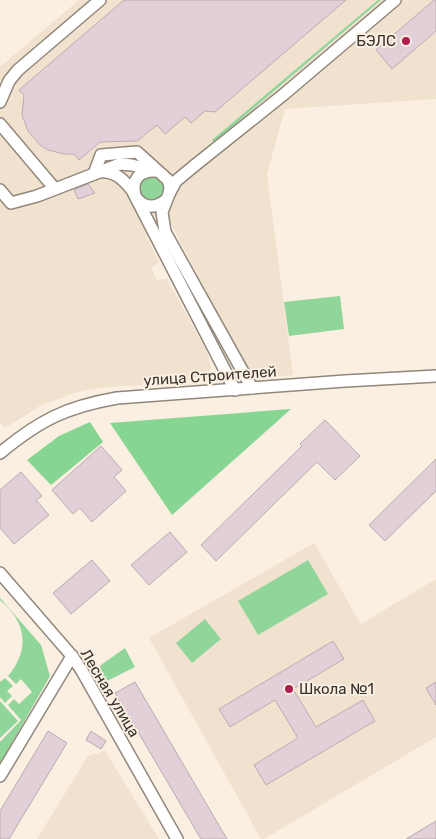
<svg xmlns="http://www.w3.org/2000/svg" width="436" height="839" font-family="Rubik,sans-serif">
  <rect width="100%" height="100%" fill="#faefe1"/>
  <!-- built -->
  <g fill="#f1e2cf">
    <polygon points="79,0 436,0 436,99 285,109 267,174 293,375 252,379 171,224 146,236 159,262 151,268 157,280 167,279 205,348 211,365 210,372 205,378 162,383 159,377 141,385 98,388 77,392 40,406 5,428 0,422 0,67"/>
    <polygon points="314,543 361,624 436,579 436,737 264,839 261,839 149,638"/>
    <polygon points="105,751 159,839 37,839 88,756"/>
  </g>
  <!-- green -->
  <g fill="#90d599">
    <polygon points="378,0 381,0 214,142 212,140"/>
    <circle cx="152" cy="188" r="13"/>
    <polygon points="340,296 344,329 289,336 284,302"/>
    <polygon points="308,560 328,594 258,635 238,601"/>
    <path d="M0 598 41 645 50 676 0 764V742L21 720 8 705 14 699 19 704 32 692 21 679 16 684 8 676C31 649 26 622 0 600Z"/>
    <polygon points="205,619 221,639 192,663 176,643"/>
    <polygon points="125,648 135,667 103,683 98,670 101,665"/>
    <polygon points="5,678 13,686 7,691 12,696 5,703 0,697 0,682"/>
    <polygon points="0,701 18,721 0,738"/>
  </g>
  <!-- forest -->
  <g fill="#86d592">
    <polygon points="291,409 172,515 110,423"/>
    <polygon points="90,422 103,442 51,485 27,460 59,436"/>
  </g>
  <!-- building -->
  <g fill="#e2d0d8" stroke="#bbaab1">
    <polygon points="124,0 346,0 215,112 205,111 191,123 185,117 165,134 157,125 137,141 100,142 79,160 74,154 64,154 48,150 40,145 28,131 22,115 24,95 19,90"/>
    <polygon points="434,0 436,0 436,31 392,69 376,50"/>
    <polygon points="88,184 95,193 78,199 74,190"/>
    <polygon points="325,420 360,456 335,480 317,462 216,561 201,545 302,446 300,444"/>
    <polygon points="101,446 122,470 114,477 126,491 92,522 80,508 73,514 52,490"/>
    <polygon points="436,459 436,491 385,541 369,525"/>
    <polygon points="21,472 42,496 36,500 49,515 14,544 0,528 0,490"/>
    <polygon points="170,532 187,552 149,585 131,565"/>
    <polygon points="92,560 110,581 71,614 53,593"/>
    <polygon points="333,641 344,659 293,689 316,727 363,700 375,721 266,785 254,765 298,738 275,700 230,727 219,709"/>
    <polygon points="135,682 227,839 201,839 115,693"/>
    <polygon points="436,682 436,705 426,688"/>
    <polygon points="48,731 67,743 9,839 0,839 0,811"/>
    <polygon points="91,731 106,741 101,749 86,740"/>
    <polygon points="436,821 436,839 406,839"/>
  </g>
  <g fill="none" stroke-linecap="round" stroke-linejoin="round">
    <defs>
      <g id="minor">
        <polyline points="0,102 9,81 18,70 100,0"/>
        <polyline points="0,124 55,189"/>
        <path d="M98 172C114 170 123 179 132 190L235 390"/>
        <polyline points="94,174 101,155 137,152 168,180 170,187 169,194 162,212 165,232 252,388"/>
        <polyline points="0,190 11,203 37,196 120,164 132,165 155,171"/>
        <polyline points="169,194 176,181 194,166 283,95 395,0"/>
        <path d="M135 195C131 181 139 171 153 171"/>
        <path d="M137 199C146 209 156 208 166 200"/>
        <path d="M0 453C40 420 66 407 117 398L345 381 436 376"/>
        <polyline points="0,573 72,656 82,671 177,839"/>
        <polyline points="0,776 72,656"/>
      </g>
    </defs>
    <!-- minor casing -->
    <use href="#minor" stroke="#91877b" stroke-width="14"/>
    <!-- minor -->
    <use href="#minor" stroke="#fff" stroke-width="11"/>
  </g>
  <!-- markers -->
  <g fill="#ae1d4f" stroke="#faefe1" stroke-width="2">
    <circle cx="406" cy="41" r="5"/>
    <circle cx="289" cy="689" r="5"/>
  </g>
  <g text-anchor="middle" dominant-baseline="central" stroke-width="4" stroke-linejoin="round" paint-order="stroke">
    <!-- poi labels -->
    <g font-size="15" fill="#35312c" stroke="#faefe1" text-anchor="end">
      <text x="396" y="41">БЭЛС</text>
      <text x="299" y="689" text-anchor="start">Школа №1</text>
    </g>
    <!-- street labels -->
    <g font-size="15" fill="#35312c" stroke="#faefe1">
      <text transform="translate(210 376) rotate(-4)">улица Строителей</text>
      <text transform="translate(110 693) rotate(59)">Лесная улица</text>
    </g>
  </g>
</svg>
